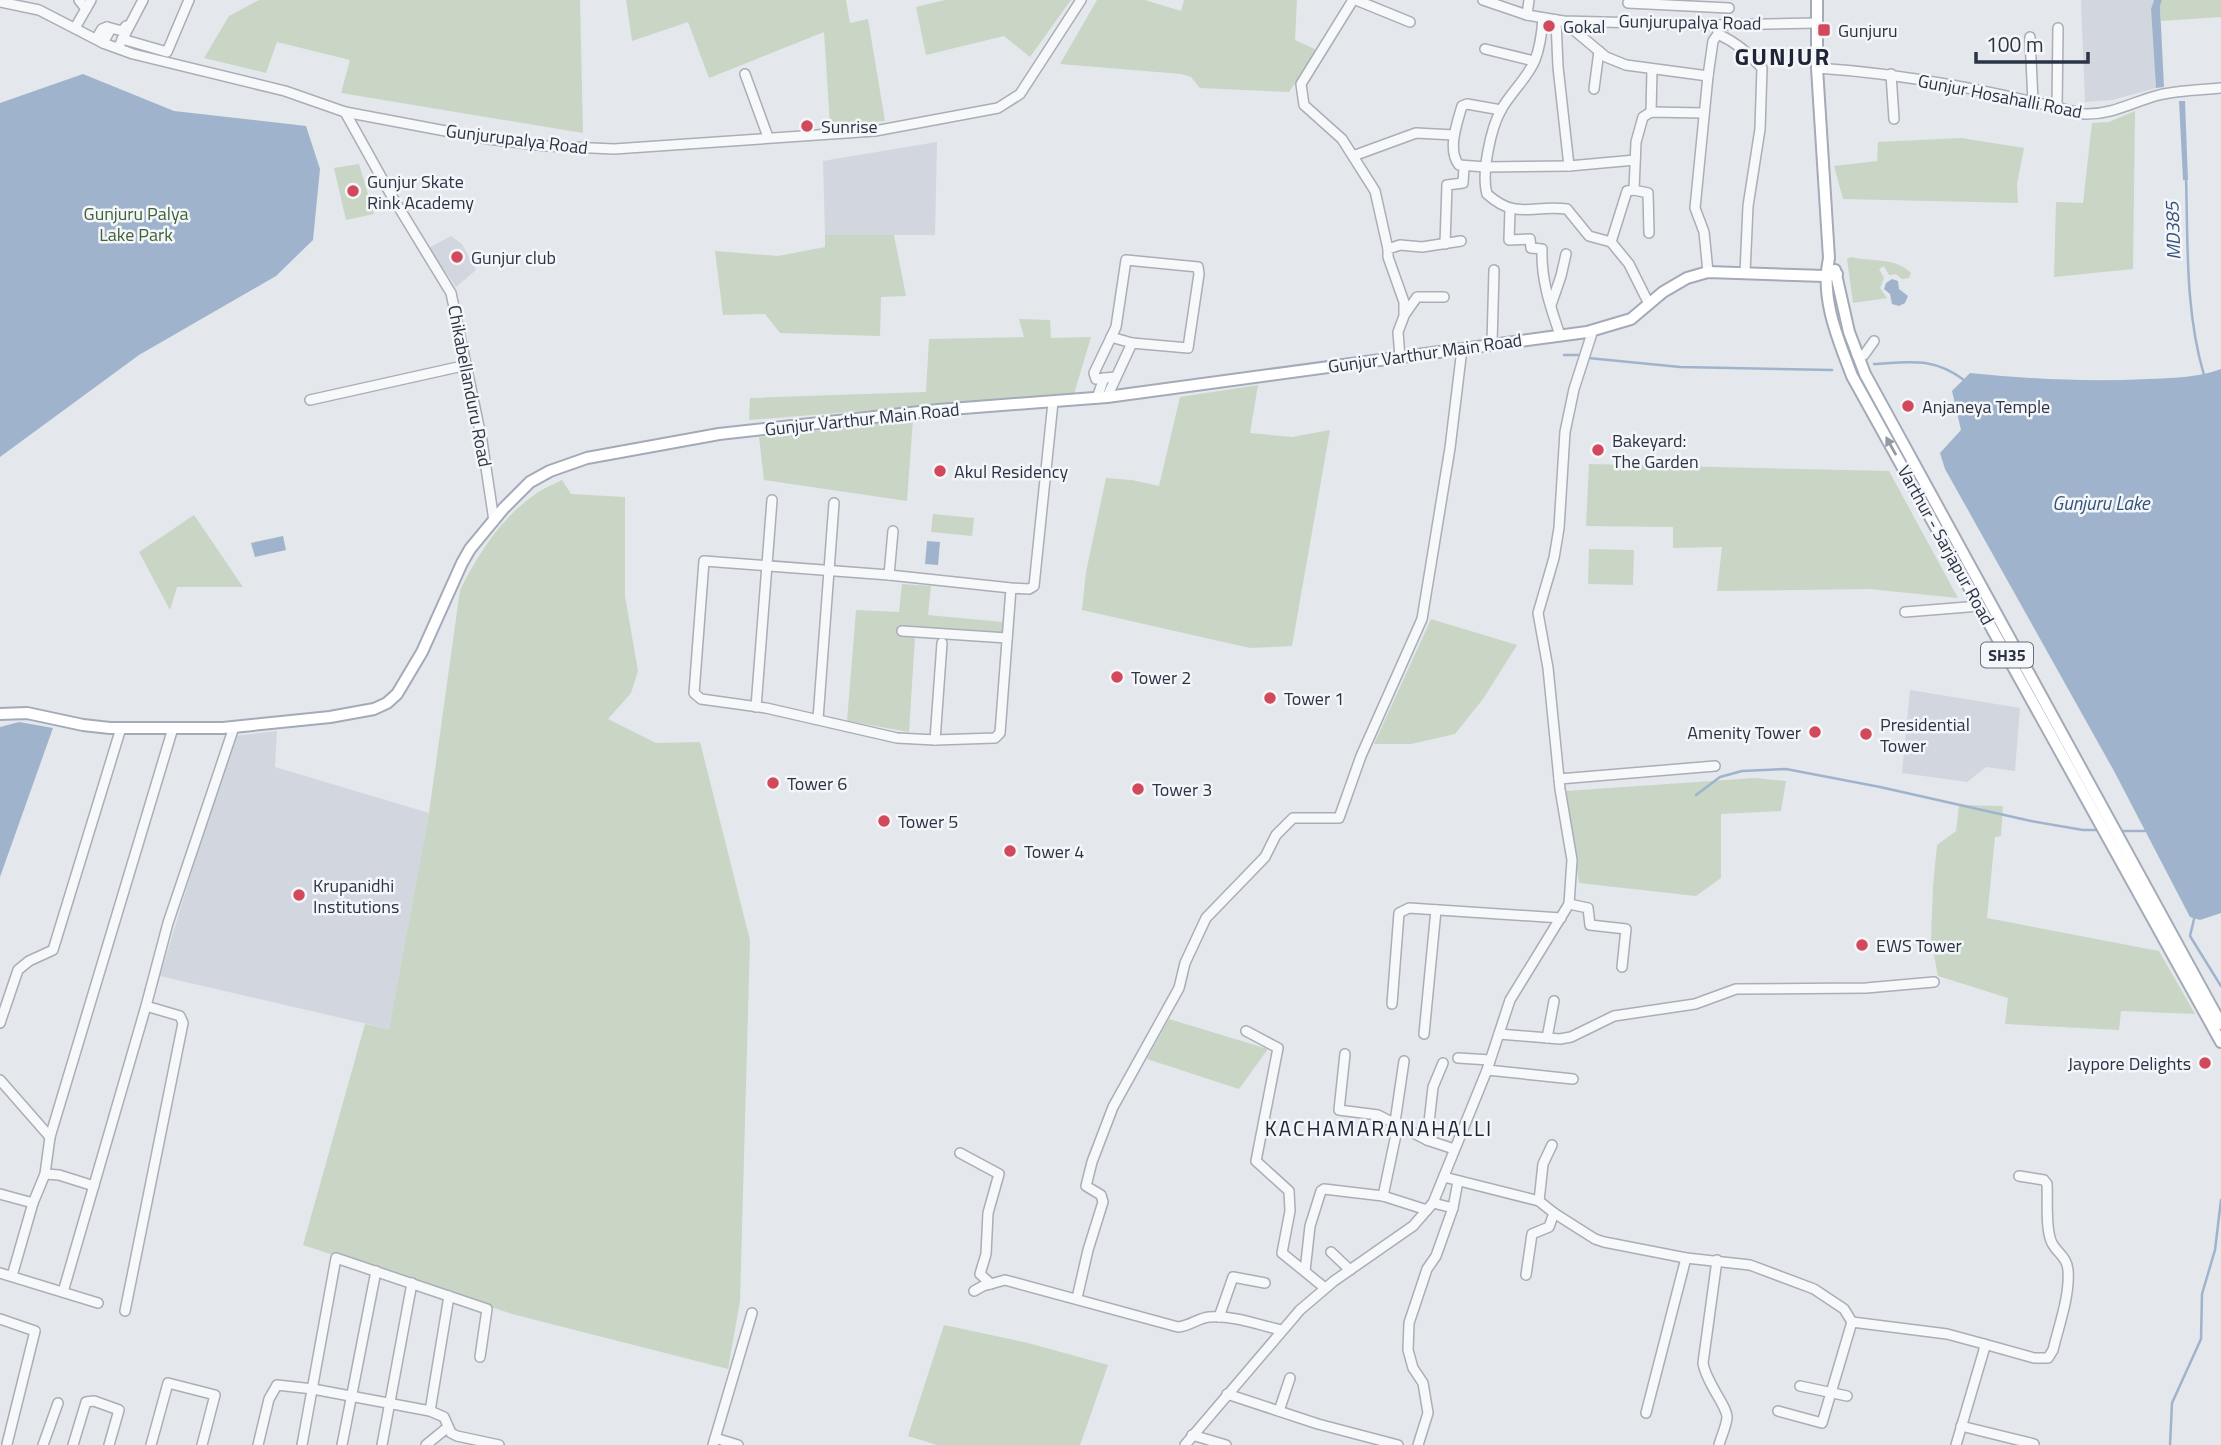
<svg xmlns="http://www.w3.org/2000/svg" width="2221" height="1445" font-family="'Titillium Web',sans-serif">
  <rect width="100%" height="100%" fill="#e4e7ec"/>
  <!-- built -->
  <g fill="#d2d6de">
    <polygon points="2081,0 2154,0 2151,9 2156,88 2112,100 2085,102"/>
    <polygon points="937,142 935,235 825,235 823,161"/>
    <polygon points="451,236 462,244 476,270 456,287 429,248"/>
    <polygon points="1910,690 2020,708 2015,771 1986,767 1967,782 1902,773"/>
    <polygon points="277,731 275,767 429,813 389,1029 160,976 233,736"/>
  </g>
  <!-- green -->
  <g fill="#c9d6c5">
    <polygon points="259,0 580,0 583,133 341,93 350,60 277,42 266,73 204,58 229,16"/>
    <polygon points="626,0 846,0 850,23 868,19 885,121 830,125 824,32 709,78 688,22 632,41"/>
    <polygon points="945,0 1071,0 1030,57 1004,36 926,55 916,7"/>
    <polygon points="1097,0 1145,0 1181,11 1184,0 1297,0 1295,40 1317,50 1289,92 1200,88 1191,77 1181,74 1060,64"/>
    <polygon points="2162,0 2221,0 2221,17 2161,21 2160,6"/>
    <polygon points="2135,111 2133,269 2054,277 2056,202 2083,203 2092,123 2109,122"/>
    <polygon points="1961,138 2024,148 2017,184 2018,203 1843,199 1834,166 1877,161 1878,142"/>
    <polygon points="359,164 374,214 346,220 334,168"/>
    <polygon points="825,235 894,235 906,296 881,297 880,336 780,333 765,314 723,315 715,251 778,256 825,247"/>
    <path d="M1851 257C1871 262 1896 257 1911 273L1909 278 1902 279 1896 274 1889 275 1884 266 1879 269 1884 278 1880 288 1887 298 1853 303 1847 259Z"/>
    <polygon points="1019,319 1050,320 1051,338 1091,337 1074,394 749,420 750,398 926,392 929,339 1024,337"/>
    <polygon points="1258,385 1250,433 1292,437 1330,430 1292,646 1250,648 1082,610 1086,572 1106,478 1132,480 1159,486 1180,397"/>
    <polygon points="913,420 907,501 764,480 759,437"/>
    <polygon points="1589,464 1889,471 1958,598 1869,589 1717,591 1722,547 1673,548 1673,527 1586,526"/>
    <path d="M562 480 571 494 625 497V596L638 671 631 693 608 719 656 743 700 742 750 940 740 1301 728 1369 512 1314 303 1245 365 1024 389 1029 429 813 460 590C477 556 501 518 533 496 541 489 552 485 562 480Z"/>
    <polygon points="933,514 974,518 972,536 931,532"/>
    <polygon points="194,515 243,587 177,587 170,610 139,552"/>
    <polygon points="1589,549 1634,550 1633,585 1588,584"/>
    <polygon points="902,584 931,586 928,615 1003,622 1002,642 915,637 909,732 847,721 856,610 899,612"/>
    <polygon points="1431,619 1517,645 1483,699 1455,734 1411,744 1374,744"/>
    <polygon points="1755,778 1786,781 1781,811 1721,814 1721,878 1696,896 1579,883 1566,791"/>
    <polygon points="1959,805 2003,806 2001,836 1995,837 1987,918 2159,951 2195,1014 2121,1011 2119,1030 2005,1024 2008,998 1938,976 1931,940 1933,886 1937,845 1956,831"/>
    <polygon points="1169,1019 1268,1049 1239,1089 1147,1059"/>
    <polygon points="944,1325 1028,1343 1108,1365 1080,1445 937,1445 908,1436"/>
  </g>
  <!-- water -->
  <g fill="#9fb4cc">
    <polygon points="2154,0 2162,0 2160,6 2164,87 2156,88 2151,9"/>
    <polygon points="83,74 174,111 306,126 320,169 313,240 276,276 139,355 0,457 0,103"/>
    <polygon points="2179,101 2185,101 2188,180 2183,180"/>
    <polygon points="1892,279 1898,281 1899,289 1908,296 1905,303 1899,306 1892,304 1890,294 1884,289 1886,283"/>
    <path d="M2221 369V913L2200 920 2190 917 2114 771 1945 469 1940 453 1961 430 1952 391 1970 373C2029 379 2088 382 2147 379 2172 378 2197 378 2221 369Z"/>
    <polygon points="283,536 286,550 255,557 251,543"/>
    <polygon points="927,541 940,542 938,565 925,564"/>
    <polygon points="19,722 53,728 0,877 0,727"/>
  </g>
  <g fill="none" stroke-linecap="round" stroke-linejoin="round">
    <!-- stream -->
    <g stroke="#9fb4cc" stroke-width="2.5">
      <path d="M2186 177C2188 243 2185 311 2204 375"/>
      <polyline points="1564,355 1581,355"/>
      <polyline points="1588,358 1680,367 1832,370"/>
      <path d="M1874 364C1911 362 1933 357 1964 380"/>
      <polyline points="1696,795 1720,777 1742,771 1786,769 1880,787 2031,821 2083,830 2100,830"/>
      <polyline points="2120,831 2145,831"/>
      <polyline points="2195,915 2190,936 2221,986"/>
      <polyline points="2170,1445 2172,1403 2201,1339 2202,1294 2215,1250 2221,1200"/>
    </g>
    <defs>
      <g id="minor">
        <polyline points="79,0 86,9"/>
        <polyline points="1353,0 1301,84 1304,105 1342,139 1375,191 1388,249"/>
        <polyline points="1356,0 1410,22"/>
        <polyline points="1483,0 1527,15 1563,21 1718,25 1816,23"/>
        <polyline points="0,2 39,10 103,43 133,54 285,91 345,112 488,139 547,146 614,149 875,131 998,108 1020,94 1081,0"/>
        <polyline points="1628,3 1729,8"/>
        <polyline points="1527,15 1529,0"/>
        <path d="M1543 18C1542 32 1540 47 1535 60 1527 79 1511 92 1501 110 1491 128 1481 173 1487 194 1517 221 1533 204 1567 209L1589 236 1611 242 1627 191 1634 190 1636 142 1643 117 1651 112 1703 113"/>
        <polyline points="1556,20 1558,67 1569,166 1635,160"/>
        <polyline points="1563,21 1606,57 1626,65 1708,76 1695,208 1704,232 1708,272"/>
        <path d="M1718 25V34C1737 43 1748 53 1762 68L1760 129 1748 206 1745 273"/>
        <polyline points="107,27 122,31 126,26"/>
        <polyline points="75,28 91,0"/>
        <polyline points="2030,37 2033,102"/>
        <polyline points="96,39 102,29 107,27 109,32 103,43"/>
        <polyline points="122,39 167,52 189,0"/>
        <polyline points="120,44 143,0"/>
        <polyline points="1485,49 1534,61"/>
        <path d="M1817 68C1910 74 1994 92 2084 114 2112 115 2132 102 2159 95 2179 90 2201 90 2221 88"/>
        <polyline points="745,74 768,137"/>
        <polyline points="1891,74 1894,119"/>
        <polyline points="1708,76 1713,41 1718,34"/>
        <polyline points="1594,89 1599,51"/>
        <polyline points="2057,107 2058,28"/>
        <path d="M1501 110 1467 104 1462 106C1457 123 1447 150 1459 165L1486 167 1569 166"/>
        <polyline points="345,112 390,193 451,293 482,441 494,521"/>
        <polyline points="1651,112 1652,70"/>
        <polyline points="1353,156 1416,133 1454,135"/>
        <polyline points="1634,190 1648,193 1649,233"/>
        <path d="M1510 210 1509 240 1530 239 1531 248 1542 249C1541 280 1550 306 1560 335"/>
        <polyline points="1611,242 1629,264 1649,304"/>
        <polyline points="1445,244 1447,185 1463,183 1464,167"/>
        <polyline points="1551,305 1561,276 1566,254"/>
        <polyline points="1405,314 1417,297 1444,297"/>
        <polyline points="1111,337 1132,343"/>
        <polyline points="1492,344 1494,270"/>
        <polyline points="1857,355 1864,355 1874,341"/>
        <polyline points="1400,357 1398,332 1404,316 1404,302 1388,257 1388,249 1400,245 1422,247 1461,241"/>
        <polyline points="1107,397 1132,343 1188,348 1199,274 1198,267 1126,260 1116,327 1094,373 1096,379 1115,377"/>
        <polyline points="1097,398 1104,378"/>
        <polyline points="310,400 467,365"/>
        <polyline points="889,575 893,531"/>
        <polyline points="1011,588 1000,733 995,738 935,740 897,738 766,708 701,699 694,693 704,561 889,575 1011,588 1029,589 1034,586 1053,402"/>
        <polyline points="1905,612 1980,606"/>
        <polyline points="902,631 1007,638"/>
        <polyline points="756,707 772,500"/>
        <polyline points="818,719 834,503"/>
        <polyline points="935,740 942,643"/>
        <polyline points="1559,779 1715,766"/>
        <polyline points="1569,904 1588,908 1590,925 1626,929 1622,967"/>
        <polyline points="1392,1004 1399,913 1409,908 1561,918"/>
        <polyline points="0,1023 18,970 29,961 53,950 121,728"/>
        <polyline points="1246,1031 1278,1048 1256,1161 1289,1191 1290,1211 1282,1253 1325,1288"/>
        <polyline points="1424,1034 1436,910"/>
        <polyline points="1499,1034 1560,1039 1571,1037 1614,1016 1695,1004 1736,989 1866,988 1934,982"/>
        <polyline points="1547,1038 1554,1001"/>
        <polyline points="1345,1054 1339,1110 1378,1115 1427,1140 1454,1149"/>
        <polyline points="1458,1058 1490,1060"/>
        <polyline points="1487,1070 1573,1079"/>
        <polyline points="0,1080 50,1137"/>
        <polyline points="1395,1122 1404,1061"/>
        <polyline points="1427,1140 1433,1087 1443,1063"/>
        <polyline points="960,1153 999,1174 988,1213 986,1254 980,1274 991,1284"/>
        <polyline points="45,1174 59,1175 94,1186"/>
        <polyline points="1444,1177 1539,1201 1554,1213 1595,1239 1604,1242 1686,1258 1750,1265 1814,1289 1844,1309 1852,1322 1822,1423 1778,1411"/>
        <polyline points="0,1194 33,1203"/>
        <polyline points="1383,1196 1398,1125"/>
        <polyline points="1539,1201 1543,1164 1552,1145"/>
        <polyline points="1433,1203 1453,1208"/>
        <polyline points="1331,1252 1350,1270"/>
        <path d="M1717 1260 1703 1363C1706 1383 1728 1407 1727 1418 1726 1427 1721 1437 1719 1445"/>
        <polyline points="1305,1271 1310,1226 1321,1191 1324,1189 1383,1196 1427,1210"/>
        <polyline points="0,1273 98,1303"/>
        <polyline points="1526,1275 1532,1234 1549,1227 1554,1213"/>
        <polyline points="12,1276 33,1203 45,1174 50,1137 173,728"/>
        <path d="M974 1291 983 1286 1005 1280 1178 1327C1190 1326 1198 1318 1209 1317 1232 1315 1259 1325 1281 1330"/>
        <polyline points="63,1292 146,1006 168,923 234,727"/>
        <polyline points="1077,1298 1088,1250 1103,1202 1101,1195 1086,1186 1092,1162 1113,1107 1179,988 1185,963 1206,918 1265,857 1276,835 1293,818 1339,818 1361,756 1422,619 1450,448 1462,349"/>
        <polyline points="125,1311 183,1023 180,1016 146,1006"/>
        <polyline points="1219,1317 1233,1277 1265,1283"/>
        <polyline points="0,1319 35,1331 7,1444"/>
        <polyline points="1852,1322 1947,1334 1984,1344 1984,1350 1956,1445"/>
        <path d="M1984 1344 2034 1358H2048L2053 1350C2059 1325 2070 1296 2068 1270 2067 1257 2057 1253 2052 1243 2045 1230 2048 1199 2047 1184L2044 1180 2019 1176"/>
        <polyline points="1800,1386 1847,1396"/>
        <polyline points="1227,1394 1318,1424 1398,1445"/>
        <polyline points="430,1411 449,1296"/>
        <polyline points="1279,1411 1290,1378"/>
        <polyline points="1646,1413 1686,1258"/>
        <polyline points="1961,1426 2034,1444"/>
        <polyline points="1192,1435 1226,1445"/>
        <polyline points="715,1438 738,1445"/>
        <polyline points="43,1445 58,1403"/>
        <polyline points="73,1445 86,1402 94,1401 119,1410 109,1445"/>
        <polyline points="151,1445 168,1383 215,1395 202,1445"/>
        <polyline points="258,1445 269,1399 277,1385 313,1389 430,1411 444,1417 451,1433 457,1436 499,1445"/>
        <polyline points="302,1445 336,1258 487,1309 480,1357"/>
        <polyline points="342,1445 376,1271"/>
        <polyline points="382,1445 412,1283"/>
        <polyline points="426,1445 448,1427"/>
        <polyline points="713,1445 752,1313"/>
        <polyline points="1185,1445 1300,1310 1334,1281 1413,1226 1433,1203 1487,1070 1510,1000 1569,904 1572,860 1560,789 1548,668 1538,613 1554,558 1559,528 1565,432 1574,389 1593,330"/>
        <polyline points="1418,1445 1428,1413 1423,1383 1413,1368 1408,1350 1409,1323 1427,1269 1436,1256 1453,1208 1458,1181"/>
      </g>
      <g id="major">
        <path d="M1817 0V68L1829 258C1820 298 1838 339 1852 376L2221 1042"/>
        <polyline points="1835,270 1849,332 1865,374 2221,1024"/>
        <polyline points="0,714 27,713 83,725 110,728 223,728 330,717 374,709 387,703 397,694 422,652 462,563 470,549 503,509 530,482 550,471 587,458 719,434 938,410 1107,397 1587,332 1631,319 1663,292 1687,278 1708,272 1825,276 1837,274"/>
      </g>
    </defs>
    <!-- minor casing -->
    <use href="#minor" stroke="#a9aeb7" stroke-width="12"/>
    <!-- major casing -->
    <use href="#major" stroke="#a3abb8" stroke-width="14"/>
    <!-- minor -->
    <use href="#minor" stroke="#f7f8fa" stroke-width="9"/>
    <!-- major -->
    <use href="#major" stroke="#fff" stroke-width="10"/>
  </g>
  <!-- one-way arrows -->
  <defs><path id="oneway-solid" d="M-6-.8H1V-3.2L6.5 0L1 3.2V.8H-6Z" transform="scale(1.75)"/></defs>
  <use fill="#959aa2" href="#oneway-solid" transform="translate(1891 446) rotate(-119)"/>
  <!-- markers -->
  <g fill="#d1495b" stroke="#f4f6f9" stroke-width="2.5">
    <circle cx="1549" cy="26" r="7"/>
    <rect x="1817" y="23" width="14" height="14" rx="3.5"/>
    <circle cx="807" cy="126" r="7"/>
    <circle cx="353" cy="191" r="7"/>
    <circle cx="457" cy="257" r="7"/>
    <circle cx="1908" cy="406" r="7"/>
    <circle cx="1598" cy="450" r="7"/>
    <circle cx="940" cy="471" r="7"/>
    <circle cx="1117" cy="677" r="7"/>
    <circle cx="1270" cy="698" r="7"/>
    <circle cx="1815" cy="732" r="7"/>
    <circle cx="1866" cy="734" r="7"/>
    <circle cx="773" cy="783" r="7"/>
    <circle cx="1138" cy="789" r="7"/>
    <circle cx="884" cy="821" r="7"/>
    <circle cx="1010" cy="851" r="7"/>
    <circle cx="299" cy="895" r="7"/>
    <circle cx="1862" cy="945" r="7"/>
    <circle cx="2205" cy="1063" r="7"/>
  </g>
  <g text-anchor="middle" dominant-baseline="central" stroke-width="5" stroke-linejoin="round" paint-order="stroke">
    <!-- shield labels -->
    <rect fill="#f4f6f9" stroke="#676e7b" stroke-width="2" x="1981" y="642.5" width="52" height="25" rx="5"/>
    <g font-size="16" font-weight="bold" fill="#2b3445">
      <text x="2007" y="655">SH35</text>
    </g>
    <!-- street labels -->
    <g font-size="18" fill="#2b3445" stroke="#f4f6f9">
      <text transform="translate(1690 22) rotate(1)">Gunjurupalya Road</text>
      <text transform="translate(2000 96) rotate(11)">Gunjur Hosahalli Road</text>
      <text transform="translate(517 139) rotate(7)">Gunjurupalya Road</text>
      <text transform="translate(1425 353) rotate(-8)">Gunjur Varthur Main Road</text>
      <text transform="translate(470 386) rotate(79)">Chikabellanduru Road</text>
      <text transform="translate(862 419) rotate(-6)">Gunjur Varthur Main Road</text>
      <text transform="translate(1946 545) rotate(61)">Varthur - Sarjapur Road</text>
    </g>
    <!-- poi labels -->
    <g font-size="18" fill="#2b3445" stroke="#f4f6f9" text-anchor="start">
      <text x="1563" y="26">Gokal</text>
      <text x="1838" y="30">Gunjuru</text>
      <text x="821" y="126">Sunrise</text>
      <text x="367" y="181">Gunjur Skate<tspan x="367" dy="21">Rink Academy</tspan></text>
      <text x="471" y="257">Gunjur club</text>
      <text x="1922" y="406">Anjaneya Temple</text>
      <text x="1612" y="440">Bakeyard:<tspan x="1612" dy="21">The Garden</tspan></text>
      <text x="954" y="471">Akul Residency</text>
      <text x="1131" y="677">Tower 2</text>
      <text x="1284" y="698">Tower 1</text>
      <text x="1880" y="724">Presidential<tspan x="1880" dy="21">Tower</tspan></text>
      <text x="1801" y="732" text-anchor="end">Amenity Tower</text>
      <text x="787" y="783">Tower 6</text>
      <text x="1152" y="789">Tower 3</text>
      <text x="898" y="821">Tower 5</text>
      <text x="1024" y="851">Tower 4</text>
      <text x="313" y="885">Krupanidhi<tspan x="313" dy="21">Institutions</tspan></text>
      <text x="1876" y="945">EWS Tower</text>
      <text x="2191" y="1063" text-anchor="end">Jaypore Delights</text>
    </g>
    <!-- park labels -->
    <g font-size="18" fill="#3f6138" stroke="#f4f6f9">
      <text x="136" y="213">Gunjuru Palya<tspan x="136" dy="21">Lake Park</tspan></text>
    </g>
    <!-- water labels -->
    <g font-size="19" font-style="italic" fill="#34527a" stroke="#f4f6f9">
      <text transform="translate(2172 231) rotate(-92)">MD385</text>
      <text x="2101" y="502">Gunjuru Lake</text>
    </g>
    <!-- quarter labels -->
    <g font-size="21" letter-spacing="2" fill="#1d2536" stroke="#f4f6f9">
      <text x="1379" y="1128">KACHAMARANAHALLI</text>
    </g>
    <!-- district labels -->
    <g font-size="24" font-weight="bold" letter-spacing="2" fill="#1d2536" stroke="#f4f6f9">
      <text x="1783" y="56">GUNJUR</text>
    </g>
  </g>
  <!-- scale -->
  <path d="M1976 52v10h112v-10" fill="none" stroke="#2b3445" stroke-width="3.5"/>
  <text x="1986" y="52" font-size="21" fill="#2b3445" stroke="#f4f6f9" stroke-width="5" paint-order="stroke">100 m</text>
</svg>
